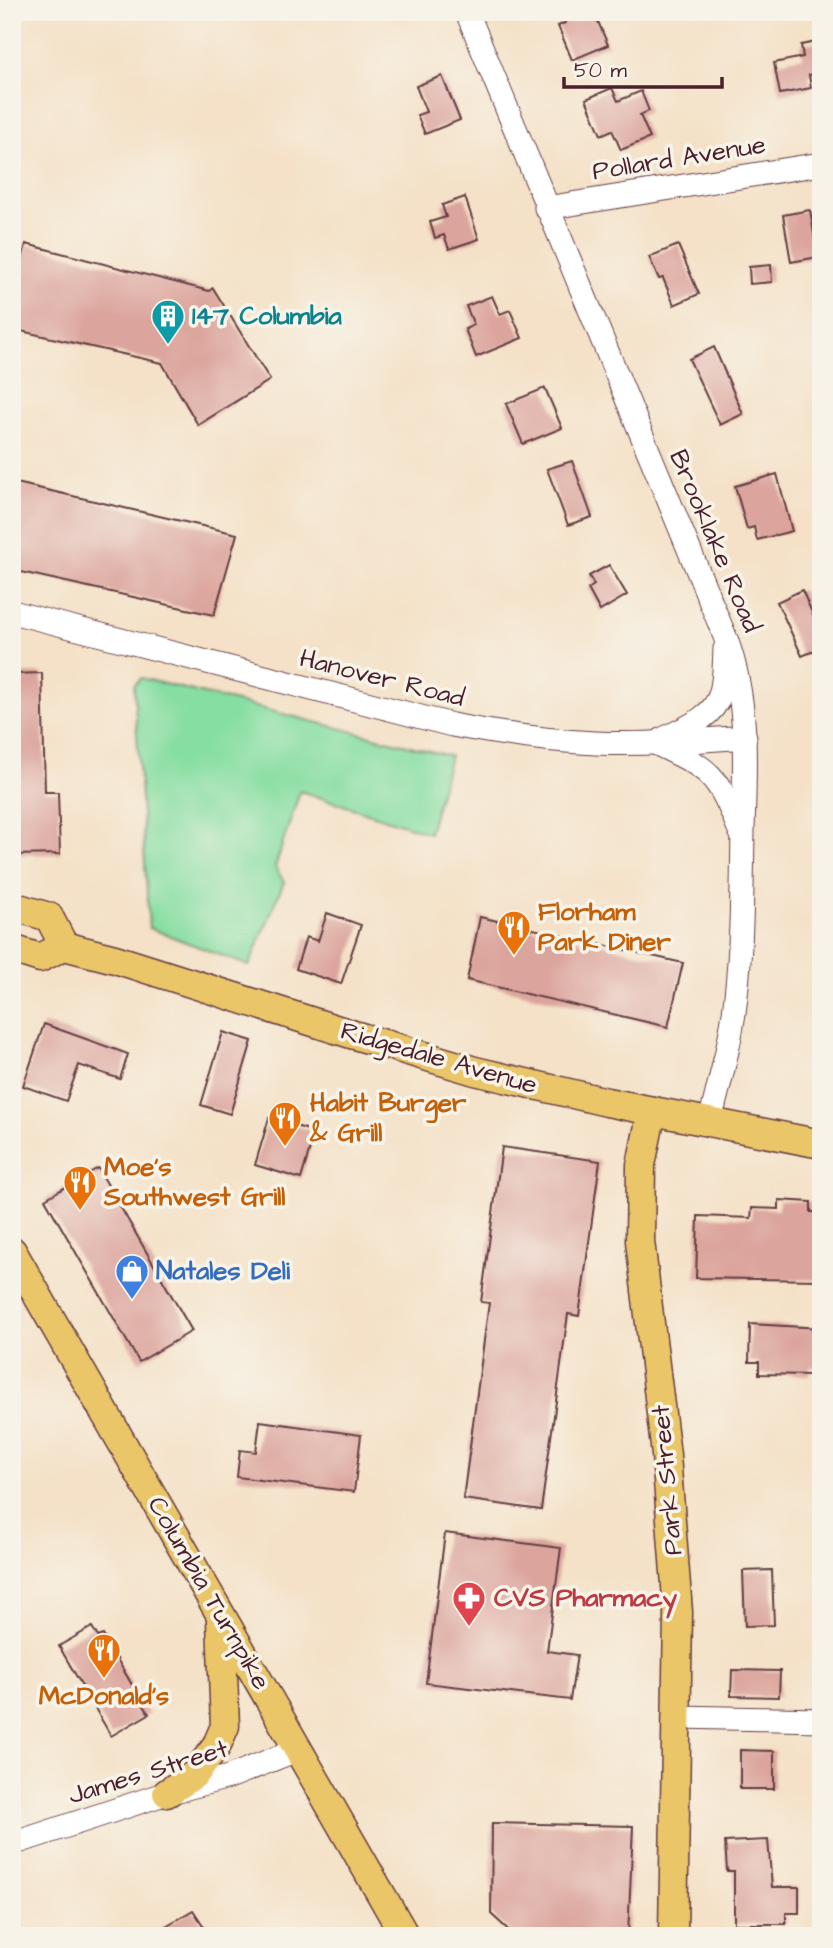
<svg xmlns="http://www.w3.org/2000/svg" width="833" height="1948" font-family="'Architects Daughter',sans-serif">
  <rect width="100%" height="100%" fill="#f7f3e8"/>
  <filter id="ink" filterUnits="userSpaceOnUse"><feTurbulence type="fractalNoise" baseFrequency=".0143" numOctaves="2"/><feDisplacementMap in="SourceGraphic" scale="14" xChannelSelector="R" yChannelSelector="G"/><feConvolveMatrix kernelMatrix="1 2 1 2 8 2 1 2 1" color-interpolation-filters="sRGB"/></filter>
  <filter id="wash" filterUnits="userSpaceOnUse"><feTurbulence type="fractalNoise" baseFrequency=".00686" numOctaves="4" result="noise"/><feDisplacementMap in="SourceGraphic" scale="28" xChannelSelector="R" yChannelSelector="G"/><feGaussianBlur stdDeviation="1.57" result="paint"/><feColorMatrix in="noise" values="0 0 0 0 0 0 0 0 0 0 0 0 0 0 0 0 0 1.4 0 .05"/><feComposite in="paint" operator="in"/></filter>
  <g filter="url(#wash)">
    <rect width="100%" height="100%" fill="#f4e1c7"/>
    <!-- green -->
    <polygon fill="#87dea2" stroke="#687e66" stroke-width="2" points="141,678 450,756 429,833 300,791 275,867 284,882 249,966 149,928 134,685"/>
    <g id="blocks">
      <!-- building -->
      <g fill="#dba49c">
        <polygon points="560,12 594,12 608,45 572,60 558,26 565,23"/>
        <polygon points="821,41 821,73 809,75 811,88 780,94 774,63 803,57 801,45"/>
        <polygon points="442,76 460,120 425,134 417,115 426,112 416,86"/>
        <polygon points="612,88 618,101 641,91 649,111 640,115 650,138 621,150 612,130 601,135 586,99"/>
        <polygon points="465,197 479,239 449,249 444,235 435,238 430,222 446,217 442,205"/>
        <polygon points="810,210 818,257 791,262 783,215"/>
        <polygon points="26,244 209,291 213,288 270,380 198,425 162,363 12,329 12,298"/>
        <polygon points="678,245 699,294 674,305 663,278 659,279 649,257"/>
        <polygon points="771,265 772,282 750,284 749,267"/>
        <polygon points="492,296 500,314 510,310 522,338 476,357 465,329 474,325 466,306"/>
        <polygon points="714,347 743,414 720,425 689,359"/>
        <polygon points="545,388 562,428 523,444 506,404"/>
        <polygon points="572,461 592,517 568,525 547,469"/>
        <polygon points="777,474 792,531 757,540 754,527 747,529 735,486"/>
        <polygon points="12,482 237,534 214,615 12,570"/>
        <polygon points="609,565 627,595 600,611 588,589 594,585 589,576"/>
        <polygon points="802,590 821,633 821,648 802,656 777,602"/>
        <polygon points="42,673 45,792 58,792 60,854 12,855 12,674"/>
        <polygon points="327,913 361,925 341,984 296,969 306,937 318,941"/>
        <polygon points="480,917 683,963 668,1027 467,980"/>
        <polygon points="44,1024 128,1054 120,1079 79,1065 66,1101 23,1086"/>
        <polygon points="223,1032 252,1041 230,1114 201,1105"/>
        <polygon points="269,1118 315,1132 301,1179 255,1165"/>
        <polygon points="502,1147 600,1161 579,1316 568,1314 541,1510 463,1499 489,1303 481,1302"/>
        <polygon points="98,1168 192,1331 139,1362 45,1199"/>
        <polygon points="779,1200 811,1202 811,1212 821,1212 821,1280 696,1278 698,1216 751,1218 752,1208 779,1209"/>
        <polygon points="750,1324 821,1328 821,1367 810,1367 810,1375 759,1374 759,1362 749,1362"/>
        <polygon points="260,1421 361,1435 354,1492 237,1477 240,1450 256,1452"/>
        <polygon points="445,1533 561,1548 547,1651 577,1655 570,1700 426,1683"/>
        <polygon points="772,1570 774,1625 745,1626 743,1571"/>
        <polygon points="92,1627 98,1637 103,1635 149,1714 111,1736 59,1646"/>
        <polygon points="732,1670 780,1671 779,1697 731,1696"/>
        <polygon points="740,1750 774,1751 774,1789 740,1789"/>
        <polygon points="492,1823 633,1826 628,1936 515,1936 491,1914"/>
        <polygon points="768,1840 772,1887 799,1887 799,1913 786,1913 786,1924 734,1924 734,1871 727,1871 725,1842"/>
        <polygon points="193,1910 210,1936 149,1936"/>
      </g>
    </g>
  </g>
  <g filter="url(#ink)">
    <use href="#blocks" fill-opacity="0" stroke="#643c42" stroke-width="2"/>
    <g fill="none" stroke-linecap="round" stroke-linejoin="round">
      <defs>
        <g id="minor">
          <path d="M467 12 726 639C749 701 745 765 743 830 742 885 742 941 736 996 732 1038 720 1080 710 1122"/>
          <polyline points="546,208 821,164"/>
          <path d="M12 612 452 725C500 734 547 741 595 743 645 745 695 741 745 737"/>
          <path d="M663 739C683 729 713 718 720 695 725 681 724 664 725 649"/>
          <path d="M657 744C713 771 716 773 740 831"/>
          <polyline points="678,1717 821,1720"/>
          <polyline points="12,1844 167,1793 229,1777 299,1749"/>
        </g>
        <g id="major">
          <polyline points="12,906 49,917 64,946"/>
          <polyline points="12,949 40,958 64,946 115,959 351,1034 475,1071 607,1102 821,1144"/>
          <polyline points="652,1111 641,1165 640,1241 666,1455 678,1612 673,1936"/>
          <polyline points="12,1251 405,1936"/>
          <polyline points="167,1793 195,1774 216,1747 225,1726 221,1621"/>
        </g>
      </defs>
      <!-- minor casing -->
      <use href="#minor" stroke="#643c42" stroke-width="25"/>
      <!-- major casing -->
      <use href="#major" stroke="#643c42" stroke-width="31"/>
      <!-- minor -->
      <use href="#minor" stroke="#fff" stroke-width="23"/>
      <!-- major -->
      <use href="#major" stroke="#ebc669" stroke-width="28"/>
    </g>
  </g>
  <!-- icons -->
  <defs>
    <symbol id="building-pin" viewBox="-11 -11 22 30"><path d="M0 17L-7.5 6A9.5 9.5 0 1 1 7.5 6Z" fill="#0f9aa8" stroke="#f7f3e8"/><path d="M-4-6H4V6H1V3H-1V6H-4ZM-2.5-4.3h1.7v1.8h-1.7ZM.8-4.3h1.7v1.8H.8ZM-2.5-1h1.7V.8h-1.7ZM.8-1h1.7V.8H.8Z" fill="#fff"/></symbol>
    <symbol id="restaurant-pin" viewBox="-11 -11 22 30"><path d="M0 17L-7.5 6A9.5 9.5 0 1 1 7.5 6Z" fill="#e8710a" stroke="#f7f3e8"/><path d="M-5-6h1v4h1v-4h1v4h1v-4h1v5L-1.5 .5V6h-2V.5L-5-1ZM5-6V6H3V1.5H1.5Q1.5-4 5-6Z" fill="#fff"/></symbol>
    <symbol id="shop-pin" viewBox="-11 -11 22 30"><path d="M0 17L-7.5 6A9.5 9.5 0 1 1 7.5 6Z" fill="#3f7fe0" stroke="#f7f3e8"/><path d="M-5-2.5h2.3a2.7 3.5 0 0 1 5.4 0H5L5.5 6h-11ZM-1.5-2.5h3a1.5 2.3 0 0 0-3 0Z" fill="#fff"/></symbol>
    <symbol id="pharmacy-pin" viewBox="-11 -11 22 30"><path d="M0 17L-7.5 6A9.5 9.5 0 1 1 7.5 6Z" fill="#e0444e" stroke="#f7f3e8"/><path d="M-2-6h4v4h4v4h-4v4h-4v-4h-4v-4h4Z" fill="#fff"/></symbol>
  </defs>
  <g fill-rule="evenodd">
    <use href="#building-pin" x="149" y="297" width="38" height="52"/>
    <use href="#restaurant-pin" x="495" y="908" width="38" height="52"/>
    <use href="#restaurant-pin" x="266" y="1099" width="38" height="52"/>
    <use href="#restaurant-pin" x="61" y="1163" width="38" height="52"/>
    <use href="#shop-pin" x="113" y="1252" width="38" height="52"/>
    <use href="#pharmacy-pin" x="450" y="1579" width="38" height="52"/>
    <use href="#restaurant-pin" x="85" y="1631" width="38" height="52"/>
  </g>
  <g text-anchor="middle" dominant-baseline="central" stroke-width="7" stroke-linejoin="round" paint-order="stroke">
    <!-- street labels -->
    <g font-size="26" fill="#4a1f2b" stroke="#f7f3e8">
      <text transform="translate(679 158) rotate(-9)">Pollard Avenue</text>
      <text transform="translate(715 541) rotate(67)">Brooklake Road</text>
      <text transform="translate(382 678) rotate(14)">Hanover Road</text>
      <text transform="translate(439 1058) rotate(16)">Ridgedale Avenue</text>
      <text transform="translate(667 1480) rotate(-95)">Park Street</text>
      <text transform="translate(209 1593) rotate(60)">Columbia Turnpike</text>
      <text transform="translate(148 1772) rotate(-17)">James Street</text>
    </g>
    <!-- culture labels -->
    <g font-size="26" font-weight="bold" fill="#0d838f" stroke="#f7f3e8" text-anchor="start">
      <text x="192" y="316">147 Columbia</text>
    </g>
    <!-- food labels -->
    <g font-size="26" font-weight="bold" fill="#c56008" stroke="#f7f3e8" text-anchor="start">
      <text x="538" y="912">Florham<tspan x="538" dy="30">Park Diner</tspan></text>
      <text x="310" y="1103">Habit Burger<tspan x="310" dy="30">&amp; Grill</tspan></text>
      <text x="104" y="1167">Moe's<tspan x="104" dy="30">Southwest Grill</tspan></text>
      <text x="104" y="1696" text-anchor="middle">McDonald's</text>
    </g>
    <!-- shop labels -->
    <g font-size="26" font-weight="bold" fill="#366cbe" stroke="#f7f3e8" text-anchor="start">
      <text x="156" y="1271">Natales Deli</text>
    </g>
    <!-- health labels -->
    <g font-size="26" font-weight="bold" fill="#be3a42" stroke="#f7f3e8" text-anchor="start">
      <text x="494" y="1598">CVS Pharmacy</text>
    </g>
  </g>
  <!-- margin -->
  <rect width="833" height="1948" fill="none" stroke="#f7f3e8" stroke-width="42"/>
  <!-- scale -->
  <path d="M564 77v10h158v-10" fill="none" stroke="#4a1f2b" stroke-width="3.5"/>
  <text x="574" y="77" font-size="21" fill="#4a1f2b" stroke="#f7f3e8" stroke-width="5" paint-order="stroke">50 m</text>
</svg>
